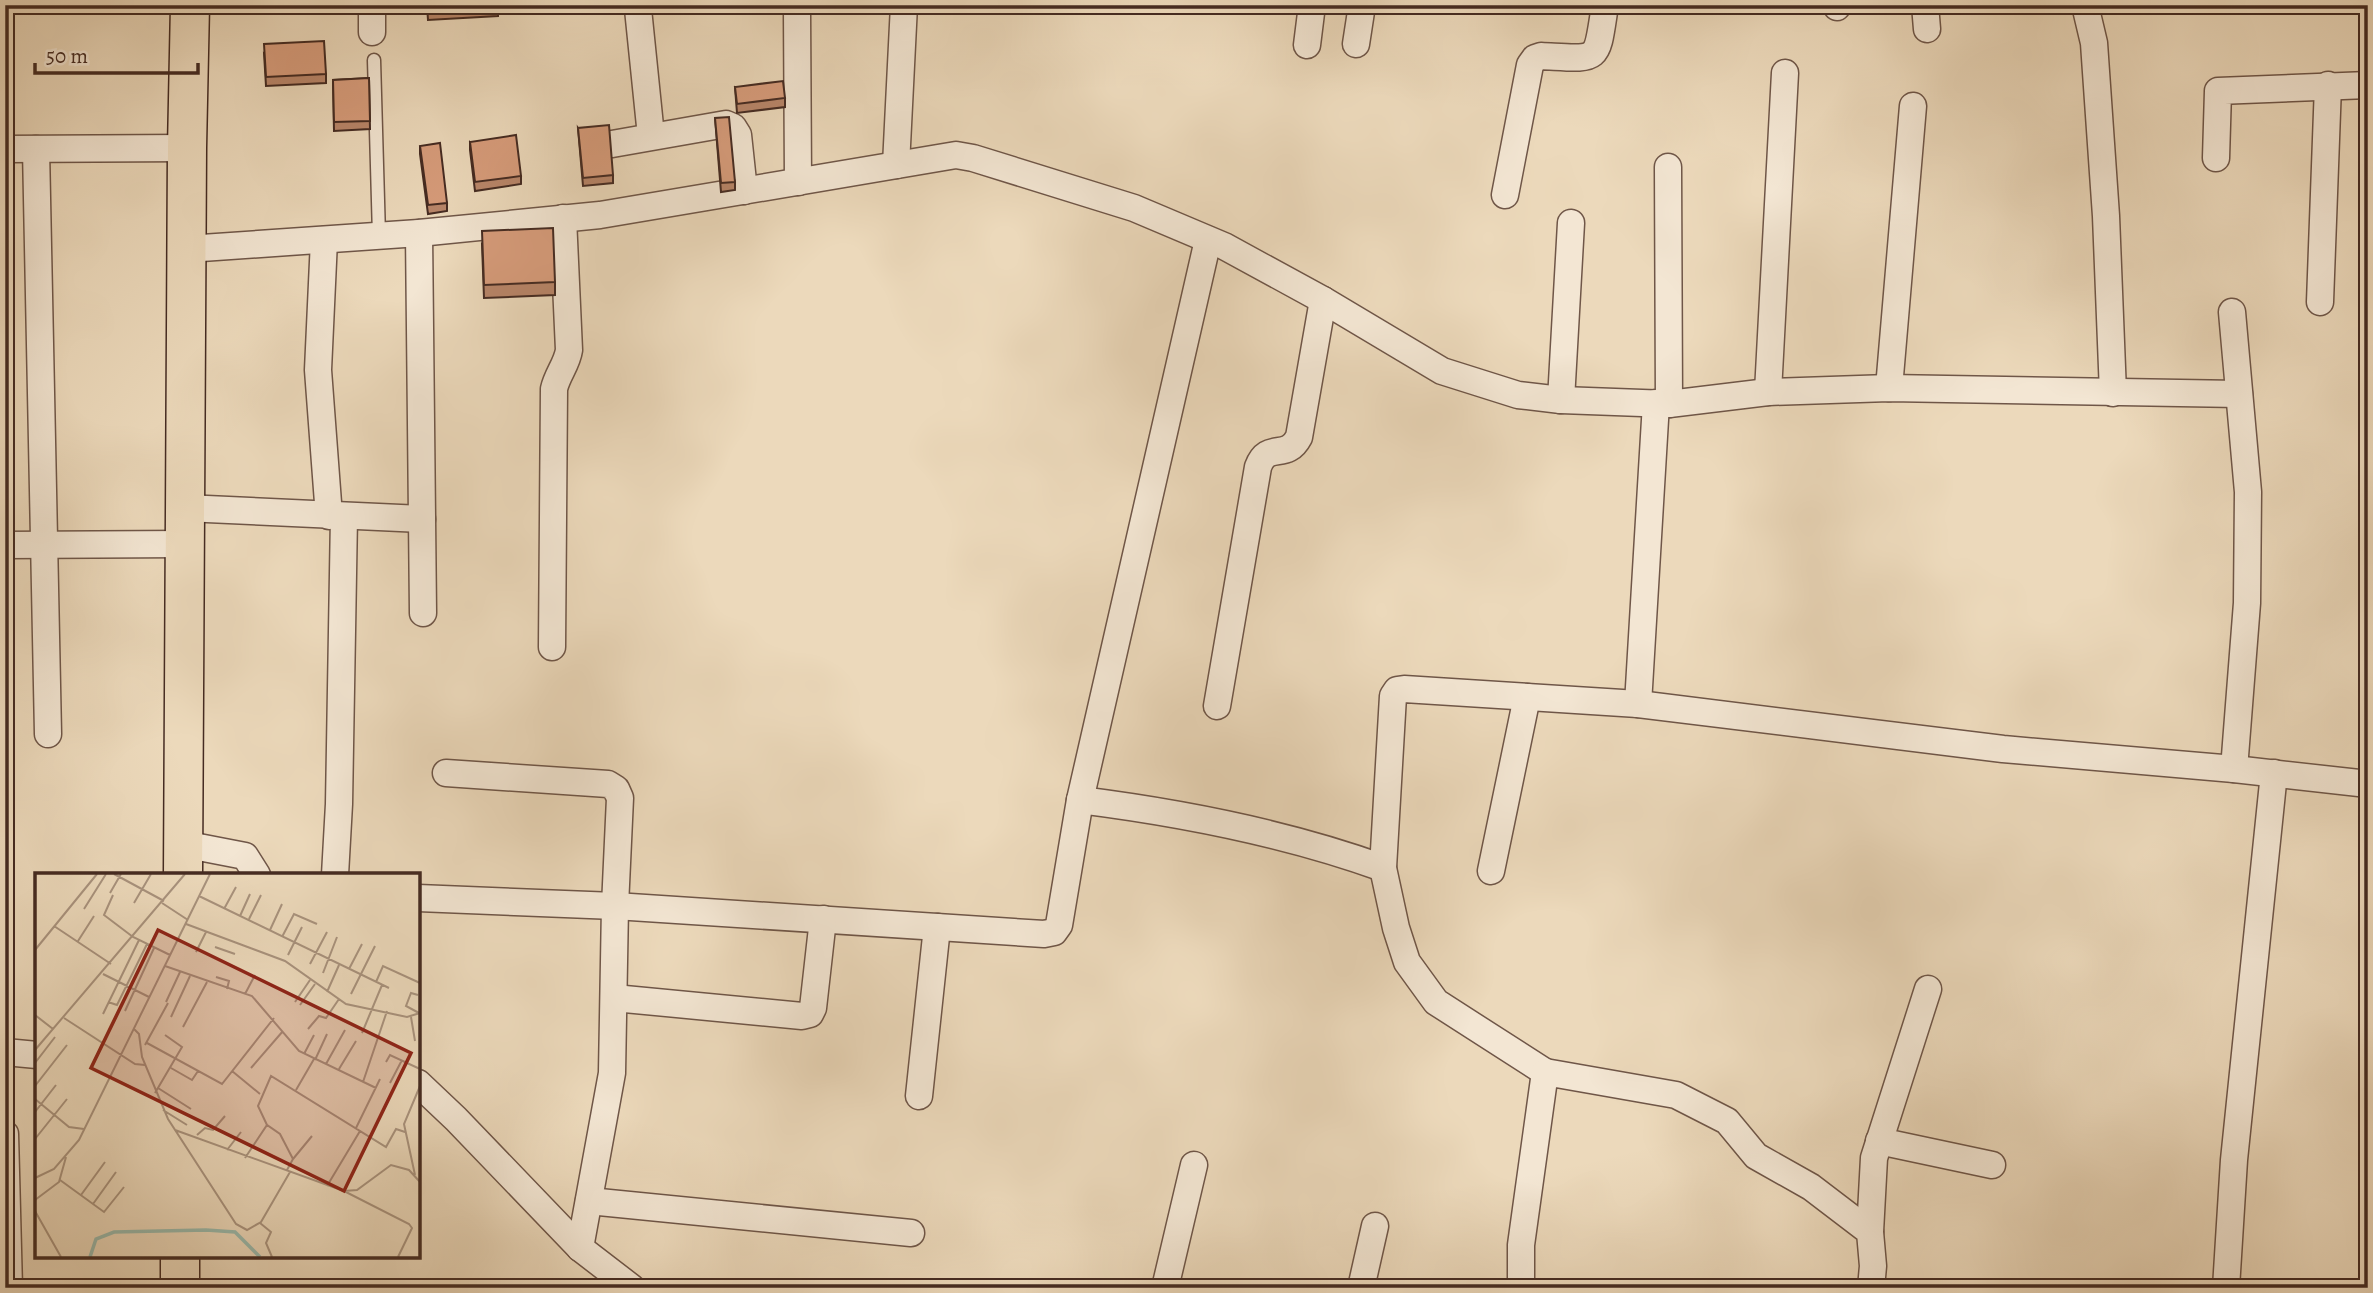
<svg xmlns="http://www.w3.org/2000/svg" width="2373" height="1293" font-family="Alegreya,serif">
  <rect width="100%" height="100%" fill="#ecd9bb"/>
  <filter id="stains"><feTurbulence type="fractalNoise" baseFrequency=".00286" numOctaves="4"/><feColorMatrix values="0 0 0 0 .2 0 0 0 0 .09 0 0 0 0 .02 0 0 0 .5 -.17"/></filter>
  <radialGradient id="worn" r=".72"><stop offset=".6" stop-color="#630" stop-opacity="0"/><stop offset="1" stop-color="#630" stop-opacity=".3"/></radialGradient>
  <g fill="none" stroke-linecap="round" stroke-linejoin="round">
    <defs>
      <polyline id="service" points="374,60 379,236"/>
      <g id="minor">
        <polyline points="1836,5 1837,7"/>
        <polyline points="1925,5 1927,29"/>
        <polyline points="2085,5 2094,43 2106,216 2113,393"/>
        <polyline points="638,9 651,136"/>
        <polyline points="797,11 798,182"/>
        <polyline points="372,32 372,5"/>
        <polyline points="1356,44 1362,5"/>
        <polyline points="1307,45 1312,5"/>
        <polyline points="612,144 726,124 733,127 738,135 744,191"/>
        <polyline points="5,149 187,148"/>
        <polyline points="36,149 48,734"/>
        <polyline points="2216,158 2218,91 2368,85"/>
        <polyline points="896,165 904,5"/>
        <polyline points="1668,167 1669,404"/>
        <path d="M1505 195 1530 65 1535 58 1541 56C1601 59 1596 64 1605 5"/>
        <polyline points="419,233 423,613"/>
        <polyline points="324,240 318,370 329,516"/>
        <polyline points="187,249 419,233 600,215 956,155 973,158 1134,208 1224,246 1323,300 1442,371 1518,395 1561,400 1669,404 1768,392 1889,388 2239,394"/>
        <polyline points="2320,302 2328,85"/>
        <polyline points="2232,312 2248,492 2247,603 2234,769"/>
        <polyline points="1889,388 1913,106"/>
        <polyline points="1768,392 1785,73"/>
        <polyline points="1561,400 1571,223"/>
        <polyline points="185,508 422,519"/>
        <polyline points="5,545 185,544"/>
        <path d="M552 647 554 389C557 375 567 364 569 350L563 218"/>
        <polyline points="1638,704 1656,403"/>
        <path d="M1217 706 1258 467C1268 440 1286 462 1299 437L1323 300"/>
        <polyline points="446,773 608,784 616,789 620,798 615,906 612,1073 580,1248"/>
        <path d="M1080 800C1183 813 1286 833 1383 868"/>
        <polyline points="183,844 245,856 257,875"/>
        <polyline points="1491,871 1527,697"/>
        <polyline points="335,875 339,804 344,516"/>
        <polyline points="418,898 615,906 1044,934 1054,932 1059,925 1080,800 1208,240"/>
        <polyline points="614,998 802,1016 810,1014 813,1008 823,919"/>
        <polyline points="5,1052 37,1055"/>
        <polyline points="1545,1072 1436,1002 1407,962 1396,928 1383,868 1393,696 1397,690 1404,689 1638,704 2003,749 2234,769 2368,784"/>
        <polyline points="418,1083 456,1119 580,1248 632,1288"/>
        <polyline points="919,1096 937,927"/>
        <polyline points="5,1134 9,1288"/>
        <polyline points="1879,1141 1992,1165"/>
        <polyline points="589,1201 911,1233"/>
        <polyline points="1870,1232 1874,1158 1928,989"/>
        <polyline points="1165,1288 1194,1165"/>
        <polyline points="1361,1288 1375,1226"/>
        <polyline points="1521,1288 1521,1245 1545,1072 1676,1095 1727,1121 1756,1156 1811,1187 1870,1232 1873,1266 1871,1288"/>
        <polyline points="2226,1288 2234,1160 2274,773"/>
      </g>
      <g id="trunk">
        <polyline points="183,875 187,148 190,5"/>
        <polyline points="180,1288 180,1256"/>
      </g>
    </defs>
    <!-- service casing -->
    <use href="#service" stroke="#6f5648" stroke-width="15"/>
    <!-- minor casing -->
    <use href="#minor" stroke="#6f5648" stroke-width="29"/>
    <!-- trunk casing -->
    <use href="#trunk" stroke="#452b22" stroke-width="41"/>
    <!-- service -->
    <use href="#service" stroke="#f3e6d3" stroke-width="12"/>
    <!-- minor -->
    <use href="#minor" stroke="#f3e6d3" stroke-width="26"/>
    <!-- trunk -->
    <use href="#trunk" stroke="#ecd9bb" stroke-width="38"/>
  </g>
  <!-- wall -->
  <g fill="#b9866a" stroke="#452b22" stroke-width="2">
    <polygon points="427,5 498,5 498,16 428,20"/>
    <polygon points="264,53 326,74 326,83 266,86"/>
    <polygon points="369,78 370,129 334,131 333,80"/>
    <polygon points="735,87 785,98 785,107 737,113"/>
    <polygon points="715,118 735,182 735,190 721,192"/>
    <polygon points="578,128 613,175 613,183 583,186"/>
    <polygon points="470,142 521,176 521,184 475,191 470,150"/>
    <polygon points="420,146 447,203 447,211 428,214 420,154"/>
    <polygon points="482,244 555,282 555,295 484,298"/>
  </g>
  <!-- building -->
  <g fill="#d79c7b" stroke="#452b22" stroke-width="2">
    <polygon points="428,5 458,5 428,7"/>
    <polygon points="324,41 326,74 266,77 264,44"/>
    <polygon points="369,78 370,121 334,122 333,80"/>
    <polygon points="783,81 785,98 737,104 735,87"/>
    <polygon points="729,117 735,182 721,183 715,118"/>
    <polygon points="609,125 613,175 583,178 578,128"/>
    <polygon points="516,135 521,176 475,182 470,142"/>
    <polygon points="440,143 447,203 428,205 420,146"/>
    <polygon points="553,228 555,282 484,285 482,231"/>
  </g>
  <!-- overview -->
  <g transform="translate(35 873)">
    <rect width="385" height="385" fill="#ecd9bb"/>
    <path fill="none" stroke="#99baad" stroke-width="3.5" d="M55 384 61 366 79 359 171 357 200 359 225 384"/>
    <path fill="none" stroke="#a9937e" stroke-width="2" d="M79 1 129 28M75 20 86 1M78 22 69 42 98 64 135 82M164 23 354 115M99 30 116 1M127 30 153 47M49 36 71 1M189 36 201 14M205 43 215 21M214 46 226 22M151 51 250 88 311 131 372 144 385 140M19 53 76 91M235 57 247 31M247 64 259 41 282 51M43 68 59 43M180 74 200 81M0 77 62 1M161 79 171 59M253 82 267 54M275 91 292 59M130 93 217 123 264 178 341 215M314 96 327 71M288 100 302 64M68 101 114 124M181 104 194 108 192 116M341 109 348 93 385 110M292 119 304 92M210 121 220 102M316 121 340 73M383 122 376 120 371 133 384 140M73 129 82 132 112 71M131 129 145 99M260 129 275 107M265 132 280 111M90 138 119 75M68 141 104 67M0 142 18 156M136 144 155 103M376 144 380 168M29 145 100 191 110 192M148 154 172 109M99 156 104 161 107 184 133 246 201 351 212 357 226 349 255 299M273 156 284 143 291 145 304 126M327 160 347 112M112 170 187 211 239 145M110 172 133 130M0 177 150 1M269 181 279 162M280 187 292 161M351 189 355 182 385 196M0 190 20 164M291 191 310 157M136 195 157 207 163 198M216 195 248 158M56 196 68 169M304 196 321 168M197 198 225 221M328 209 352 138M355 210 367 187M0 213 32 172M123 215 156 236M261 217 279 186M120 220 147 174 130 162M0 226 34 254 49 256M128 237 152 252M0 239 21 212M232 252 223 233 236 203 351 274 361 256 370 259M321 255 345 206M140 257 309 318 374 351 377 355 363 384M162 262 170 255 178 257 190 243M0 266 32 226M192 277 206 259M210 285 232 252 245 261 258 286 252 297M258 286 277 263M380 302 369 251 385 213M0 305 19 296 44 267 175 1M25 307 69 339 89 314M292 313 325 258M309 318 322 317 356 292 374 297 385 309M46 322 70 289M0 327 24 309 31 284M58 331 81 299M0 338 26 384M225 350 236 359 231 370 237 384"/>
    <path fill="#8f2418" fill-opacity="0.15" stroke="#8f2418" stroke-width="3.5" d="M123 57 376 180 309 318 56 195Z"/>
    <rect width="385" height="385" fill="none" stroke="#452b22" stroke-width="3.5"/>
  </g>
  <!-- margin -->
  <rect width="2373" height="1293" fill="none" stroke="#ecd9bb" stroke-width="28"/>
  <rect x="7" y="7" width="2359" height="1279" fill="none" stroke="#452b22" stroke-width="3.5"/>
  <rect x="14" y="14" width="2345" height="1265" fill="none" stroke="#452b22" stroke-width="2"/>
  <!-- scale -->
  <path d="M35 63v10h163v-10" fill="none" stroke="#452b22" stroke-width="3.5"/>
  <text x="46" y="63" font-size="21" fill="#452b22" stroke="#f3e6d3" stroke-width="5" paint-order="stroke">50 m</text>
  <rect width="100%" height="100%" filter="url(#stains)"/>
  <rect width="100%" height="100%" fill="url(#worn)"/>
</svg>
